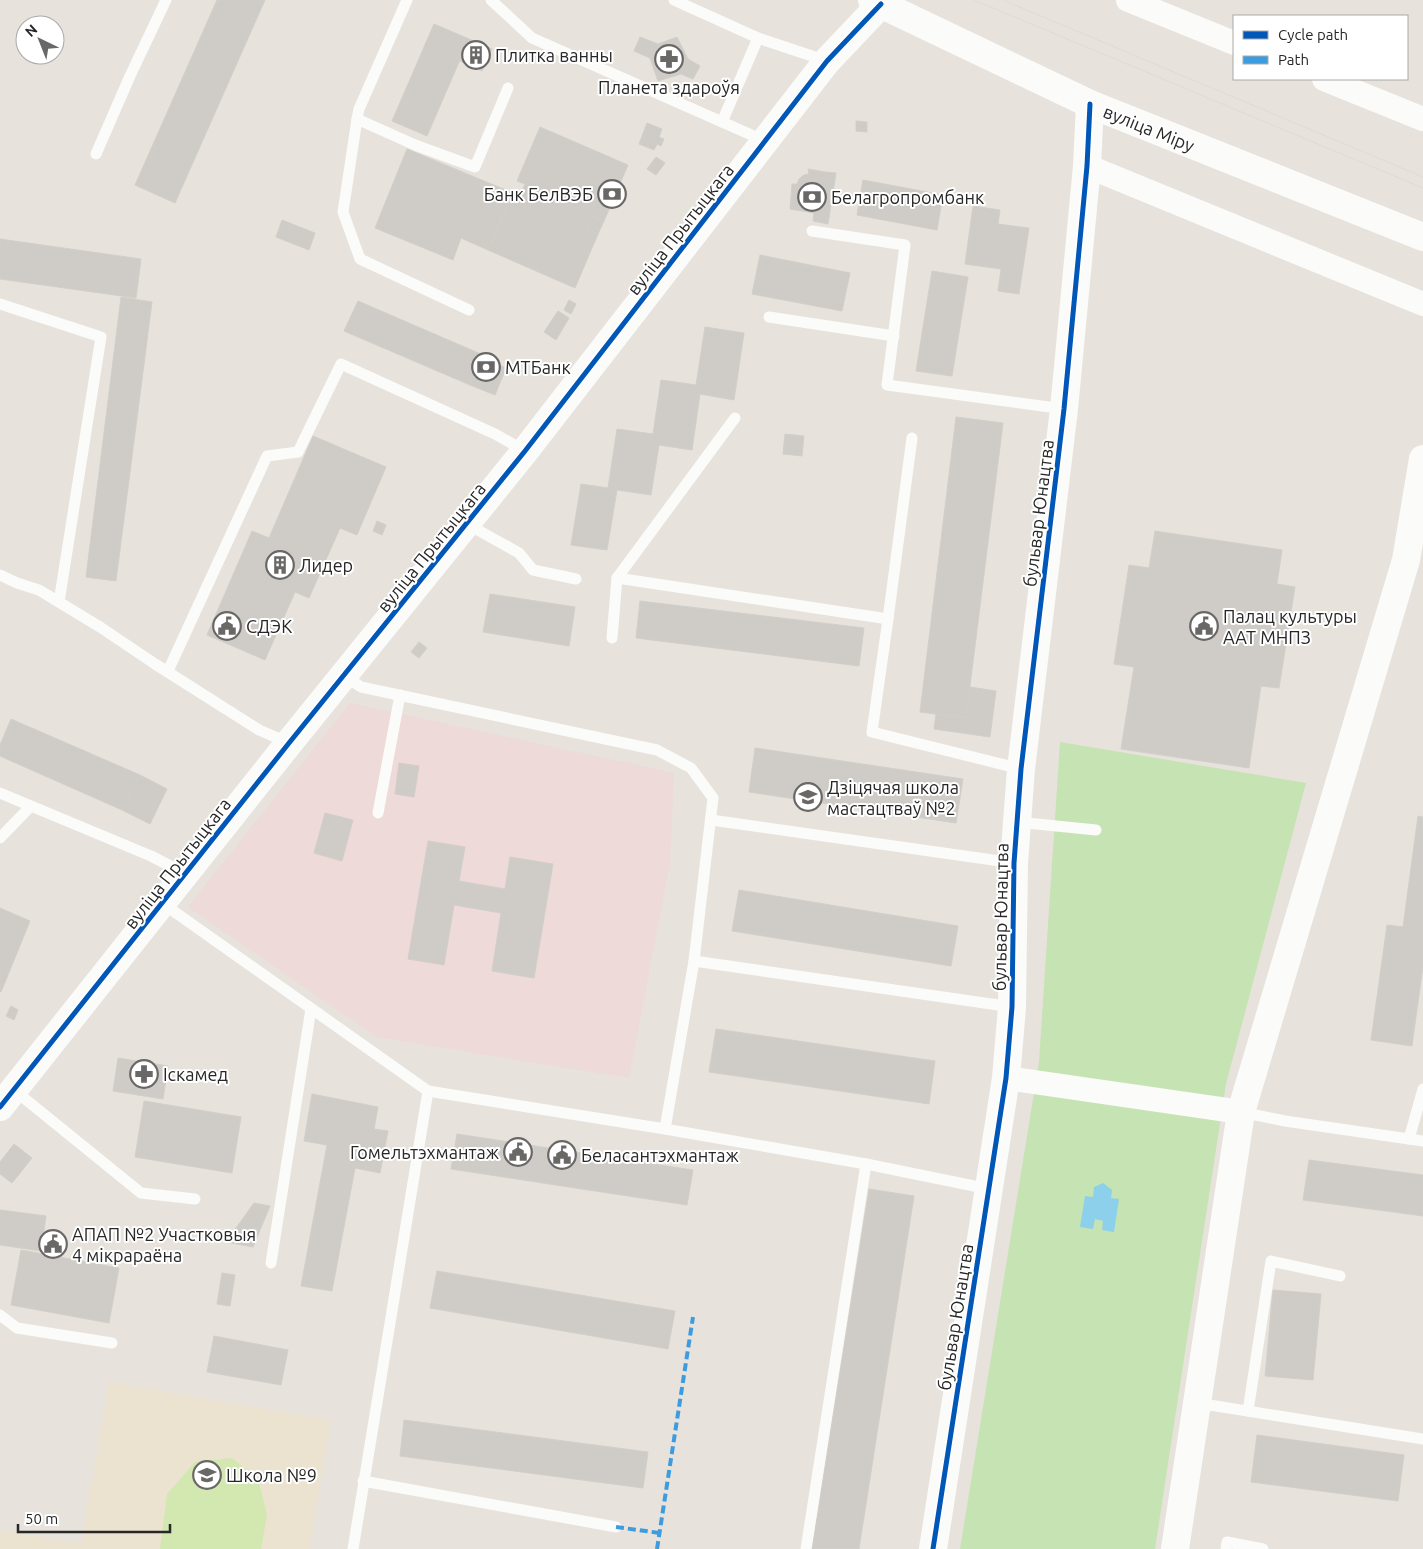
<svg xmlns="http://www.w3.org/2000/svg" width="1423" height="1549" font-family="Ubuntu,sans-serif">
  <rect width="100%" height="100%" fill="#e7e2dc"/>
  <!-- education -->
  <polygon fill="#ebe2d0" points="109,1382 331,1420 309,1549 0,1549 0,1530 81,1544"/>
  <!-- medical -->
  <polygon fill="#eedad8" points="350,703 674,773 670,862 629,1078 377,1037 188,907"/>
  <!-- green -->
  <polygon fill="#c6e3b3" points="1060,742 1306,783 1226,1084 1155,1549 960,1549 1039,1062"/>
  <!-- pitch -->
  <polygon fill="#d2e8b0" points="232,1458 258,1479 267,1515 261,1549 160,1549 167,1494 195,1462"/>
  <!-- water -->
  <polygon fill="#8cd0eb" points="1103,1183 1112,1190 1111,1198 1119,1199 1114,1232 1102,1230 1103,1221 1095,1219 1093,1229 1080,1227 1085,1196 1093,1197 1094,1187"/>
  <!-- building -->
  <g fill="#cfccc8" stroke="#d2cec8">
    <polygon points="217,0 265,0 175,203 135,185"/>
    <polygon points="434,24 469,39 427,136 392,121"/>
    <polygon points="640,37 658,44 677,37 688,59 700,66 693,79 681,74 658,81 650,58 634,51"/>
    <polygon points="469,39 492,49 482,71 460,61"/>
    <polygon points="856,121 867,122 867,132 856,131"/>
    <polygon points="647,123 662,129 659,137 664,139 661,146 657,144 654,150 639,144"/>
    <polygon points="540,127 628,165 604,221 591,216 586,229 598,234 575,288 488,250 513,193 520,196 525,184 517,181"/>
    <polygon points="407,149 513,193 488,250 461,238 453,260 375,228"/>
    <polygon points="656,157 665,163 656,175 647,169"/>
    <polygon points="808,169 825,172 836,173 828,224 813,221 814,213 790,209 792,184 797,184 799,179 804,175 809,174"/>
    <polygon points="863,180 943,195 937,230 857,215"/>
    <polygon points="973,206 1000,210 998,224 1029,228 1019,294 998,291 1001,269 965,264"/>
    <polygon points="591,216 604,221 598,234 586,229"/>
    <polygon points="282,220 315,233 309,250 276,237"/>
    <polygon points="0,239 141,259 136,298 0,279"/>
    <polygon points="760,255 850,273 842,311 752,294"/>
    <polygon points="932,271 968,277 952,376 916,371"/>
    <polygon points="121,297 152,302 116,581 86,577"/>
    <polygon points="569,300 576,304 571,314 564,310"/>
    <polygon points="358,301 483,355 470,385 344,331"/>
    <polygon points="558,311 569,318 556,340 544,332"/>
    <polygon points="705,327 744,333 734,400 700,394 692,450 659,445 651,495 617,490 607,550 571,545 581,484 608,488 617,429 653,434 661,380 696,385"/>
    <polygon points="481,357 506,368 495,395 470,385"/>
    <polygon points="956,417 1003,423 966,718 920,712"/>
    <polygon points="785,434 804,436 802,456 783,454"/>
    <polygon points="313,436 386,467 357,535 340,528 309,598 295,592 265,660 207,635 252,531 269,538"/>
    <polygon points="377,521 386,525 382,535 373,531"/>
    <polygon points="1155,531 1282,550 1277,584 1295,587 1279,688 1261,686 1249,768 1121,749 1134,667 1114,664 1129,565 1149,568"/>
    <polygon points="490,594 575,607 569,646 483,632"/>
    <polygon points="640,601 864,628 859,666 636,638"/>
    <polygon points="419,642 427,648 419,658 411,652"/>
    <polygon points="970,687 996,691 990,737 934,729 936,714 966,718"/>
    <polygon points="11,719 140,775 122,810 0,756 0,745"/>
    <polygon points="755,748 963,779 956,823 749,792"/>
    <polygon points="399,763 419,766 414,797 395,794"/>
    <polygon points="140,775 167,789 150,824 122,810"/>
    <polygon points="325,813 353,820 342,861 314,853"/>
    <polygon points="1418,816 1423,817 1423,966 1412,1046 1371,1040 1387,925 1403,927"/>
    <polygon points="428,841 465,847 459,881 505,889 510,857 553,864 534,978 492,971 501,913 454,905 444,965 408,959"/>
    <polygon points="739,890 958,926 951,966 732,931"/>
    <polygon points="0,908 30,921 1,992 0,991"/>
    <polygon points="11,1006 18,1010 14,1020 6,1016"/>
    <polygon points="716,1029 935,1061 929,1104 709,1072"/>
    <polygon points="118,1058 168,1066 163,1099 113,1091"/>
    <polygon points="312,1094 378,1107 374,1129 388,1131 380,1173 355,1168 332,1291 301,1286 327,1145 304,1141"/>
    <polygon points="144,1101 241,1117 232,1173 135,1157"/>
    <polygon points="457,1134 693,1170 687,1205 451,1169"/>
    <polygon points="14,1144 32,1158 12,1183 0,1174 0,1162"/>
    <polygon points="1309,1160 1423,1175 1423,1216 1303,1200"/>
    <polygon points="869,1189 914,1196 859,1549 812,1549"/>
    <polygon points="254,1203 270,1206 253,1247 226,1242"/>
    <polygon points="0,1210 46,1216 41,1251 0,1245"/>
    <polygon points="21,1250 119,1268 109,1323 11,1305"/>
    <polygon points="437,1271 675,1311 668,1349 430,1308"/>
    <polygon points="222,1273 235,1275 230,1306 217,1304"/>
    <polygon points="1273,1290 1321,1294 1313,1380 1265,1376"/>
    <polygon points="214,1336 288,1350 281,1385 207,1372"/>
    <polygon points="404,1420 648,1452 643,1488 400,1456"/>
    <polygon points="1257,1435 1404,1455 1398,1501 1251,1482"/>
  </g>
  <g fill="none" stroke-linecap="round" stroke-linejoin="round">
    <!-- service -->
    <g stroke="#fbfbfa" stroke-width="11">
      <polyline points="407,0 359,109 357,119 343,212 360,259 469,310"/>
      <polyline points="491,0 532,38 765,141"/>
      <polyline points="674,0 758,38 827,61"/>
      <polyline points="357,119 415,145 475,167 508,88"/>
      <polyline points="722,122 758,38"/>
      <polyline points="96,154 130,76 166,0"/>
      <polyline points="812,231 905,245 887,385 1064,409"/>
      <polyline points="0,304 101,337 59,602"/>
      <polyline points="769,317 894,336"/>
      <polyline points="467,524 519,553 533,570 576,579"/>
      <polyline points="0,575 17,583 39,590 100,627 155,664 259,730 289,743"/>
      <polyline points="617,578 735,418"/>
      <polyline points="888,619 912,438"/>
      <polyline points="612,638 617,578 888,619 872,732 1021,769"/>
      <polyline points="168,671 267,456 298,452 341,364 495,434 525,451"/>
      <polyline points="345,676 361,687 657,750 691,768 713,798 694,961 665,1129"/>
      <polyline points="0,793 151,856 186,874"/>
      <polyline points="378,813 400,695"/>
      <polyline points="711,820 1014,863"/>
      <polyline points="1017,822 1096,830"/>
      <polyline points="0,838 31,806"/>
      <polyline points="162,903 428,1091 665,1129 866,1164 989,1189"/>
      <polyline points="694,961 1012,1007"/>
      <polyline points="14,1090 141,1193 195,1199"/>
      <polyline points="1241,1112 1285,1121 1409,1139 1423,1089"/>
      <polyline points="1409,1139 1423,1141"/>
      <polyline points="271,1263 311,1009"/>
      <polyline points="0,1315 17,1328 112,1343"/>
      <polyline points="1197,1403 1423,1439"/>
      <polyline points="1248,1411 1271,1261 1340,1276"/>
      <polyline points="363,1481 616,1527"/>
      <polyline points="353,1549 428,1091"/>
      <polyline points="806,1549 866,1164"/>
      <polyline points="1226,1549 1227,1542 1263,1549"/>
    </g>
    <!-- minor -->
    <g stroke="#fbfbfa" stroke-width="24">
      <polyline points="1128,0 1234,43"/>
      <polyline points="1324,79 1423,119"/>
      <polyline points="1087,166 1423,304"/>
      <polyline points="1006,1078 1241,1112"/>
    </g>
    <!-- tertiary -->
    <g stroke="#fbfbfa" stroke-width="28">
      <polyline points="0,1107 289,743 525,451 827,61 881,4"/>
      <polyline points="933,1549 1006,1078 1012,1007 1014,863 1021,769 1064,409 1087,166 1090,104"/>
      <polyline points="1175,1549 1241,1112 1406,560 1423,459"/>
    </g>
    <!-- secondary -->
    <polyline stroke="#fbfbfa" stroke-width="28" points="872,0 1090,104 1423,237"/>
    <!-- tram -->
    <g stroke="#dcdcde" stroke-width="1">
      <polyline points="974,0 1423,188"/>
      <polyline points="1003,0 1423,177"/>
    </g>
    <!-- quiet -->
    <g stroke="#3d9ce0" stroke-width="4" stroke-dasharray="8 4" stroke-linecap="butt">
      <polyline points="616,1527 660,1533"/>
      <polyline points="657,1549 693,1317"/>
    </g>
    <defs>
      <g id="cycleway">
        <polyline points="0,1107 289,743 525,451 827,61 881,4"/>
        <polyline points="933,1549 1006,1078 1012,1007 1014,863 1021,769 1064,409 1087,166 1090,104"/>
      </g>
    </defs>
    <!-- cycleway casing -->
    <use href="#cycleway" stroke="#fff" stroke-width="8"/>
    <!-- cycleway -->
    <use href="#cycleway" stroke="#0057b8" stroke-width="5"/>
  </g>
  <!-- icons -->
  <defs>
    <symbol id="building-ring" viewBox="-11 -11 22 22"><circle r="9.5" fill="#fff" stroke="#6a6866" stroke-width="1.5"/><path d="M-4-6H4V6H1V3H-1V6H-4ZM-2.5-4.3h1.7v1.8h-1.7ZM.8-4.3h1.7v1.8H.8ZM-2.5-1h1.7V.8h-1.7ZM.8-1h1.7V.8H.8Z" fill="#6a6866"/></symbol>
    <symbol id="pharmacy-ring" viewBox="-11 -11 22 22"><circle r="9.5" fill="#fff" stroke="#6a6866" stroke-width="1.5"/><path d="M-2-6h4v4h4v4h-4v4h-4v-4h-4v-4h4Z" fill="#6a6866"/></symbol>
    <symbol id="bank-ring" viewBox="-11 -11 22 22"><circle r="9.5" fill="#fff" stroke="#6a6866" stroke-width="1.5"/><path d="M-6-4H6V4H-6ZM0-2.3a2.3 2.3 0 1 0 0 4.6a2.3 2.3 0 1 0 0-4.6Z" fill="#6a6866"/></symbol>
    <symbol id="civic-ring" viewBox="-11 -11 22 22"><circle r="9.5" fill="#fff" stroke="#6a6866" stroke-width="1.5"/><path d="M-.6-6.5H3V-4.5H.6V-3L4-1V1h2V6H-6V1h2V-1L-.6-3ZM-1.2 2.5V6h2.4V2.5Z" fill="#6a6866"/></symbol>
    <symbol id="school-ring" viewBox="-11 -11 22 22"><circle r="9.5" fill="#fff" stroke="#6a6866" stroke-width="1.5"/><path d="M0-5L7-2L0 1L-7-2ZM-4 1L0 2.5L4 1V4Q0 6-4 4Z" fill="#6a6866"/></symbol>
  </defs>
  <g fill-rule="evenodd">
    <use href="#building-ring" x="460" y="39" width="32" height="32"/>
    <use href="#pharmacy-ring" x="653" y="43" width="32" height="32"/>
    <use href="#bank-ring" x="596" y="178" width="32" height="32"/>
    <use href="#bank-ring" x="796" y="181" width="32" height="32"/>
    <use href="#bank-ring" x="470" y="351" width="32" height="32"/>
    <use href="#building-ring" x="264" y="549" width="32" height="32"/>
    <use href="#civic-ring" x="211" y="610" width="32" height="32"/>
    <use href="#civic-ring" x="1188" y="610" width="32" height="32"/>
    <use href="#school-ring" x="792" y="781" width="32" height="32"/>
    <use href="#pharmacy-ring" x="128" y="1058" width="32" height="32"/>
    <use href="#civic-ring" x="502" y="1136" width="32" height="32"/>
    <use href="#civic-ring" x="546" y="1139" width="32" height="32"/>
    <use href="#civic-ring" x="37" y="1228" width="32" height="32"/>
    <use href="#school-ring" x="191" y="1459" width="32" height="32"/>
  </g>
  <g text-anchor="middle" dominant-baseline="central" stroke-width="4" stroke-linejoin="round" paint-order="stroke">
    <!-- poi labels -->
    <g font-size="18" fill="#272727" stroke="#fff" text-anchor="start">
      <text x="495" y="55">Плитка ванны</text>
      <text x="669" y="87" text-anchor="middle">Планета здароўя</text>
      <text x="593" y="194" text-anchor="end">Банк БелВЭБ</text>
      <text x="831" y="197">Белагропромбанк</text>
      <text x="505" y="367">МТБанк</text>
      <text x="299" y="565">Лидер</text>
      <text x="1223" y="616">Палац культуры<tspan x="1223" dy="21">ААТ МНПЗ</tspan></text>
      <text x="246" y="626">СДЭК</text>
      <text x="827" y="787">Дзіцячая школа<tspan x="827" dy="21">мастацтваў №2</tspan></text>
      <text x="163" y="1074">Іскамед</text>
      <text x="499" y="1152" text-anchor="end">Гомельтэхмантаж</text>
      <text x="581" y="1155">Беласантэхмантаж</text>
      <text x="72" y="1234">АПАП №2 Участковыя<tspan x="72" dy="21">4 мікрараёна</tspan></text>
      <text x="226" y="1475">Школа №9</text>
    </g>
    <!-- street labels -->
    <g font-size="18" fill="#272727" stroke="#fff">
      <text transform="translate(1149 128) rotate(22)">вуліца Міру</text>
      <text transform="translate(680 229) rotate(-52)">вуліца Прытыцкага</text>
      <text transform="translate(1038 513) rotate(-83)">бульвар Юнацтва</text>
      <text transform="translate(431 547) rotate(-51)">вуліца Прытыцкага</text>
      <text transform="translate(177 863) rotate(-52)">вуліца Прытыцкага</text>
      <text transform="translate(1000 917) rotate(-89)">бульвар Юнацтва</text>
      <text transform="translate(955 1317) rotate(-81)">бульвар Юнацтва</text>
    </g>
  </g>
  <!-- legend -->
  <rect x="1233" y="15" width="175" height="65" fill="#ffffff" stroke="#a9a9a9"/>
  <rect x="1243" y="31" width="25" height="8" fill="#0057b8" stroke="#a9a9a9"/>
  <text x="1278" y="40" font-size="15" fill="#272727">Cycle path</text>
  <rect x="1243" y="56" width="25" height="8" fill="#3d9ce0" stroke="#a9a9a9"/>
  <text x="1278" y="65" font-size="15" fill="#272727">Path</text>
  <!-- north arrow -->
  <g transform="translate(40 40) rotate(317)"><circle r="24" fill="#ffffff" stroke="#a9a9a9"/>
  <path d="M0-4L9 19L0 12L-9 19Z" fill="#6a6866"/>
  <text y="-8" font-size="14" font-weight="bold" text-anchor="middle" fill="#272727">N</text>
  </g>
  <!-- scale -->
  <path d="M18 1524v8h152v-8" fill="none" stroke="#272727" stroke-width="2.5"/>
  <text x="25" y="1524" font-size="15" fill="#272727" stroke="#ffffff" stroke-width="4" paint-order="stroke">50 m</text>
</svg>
